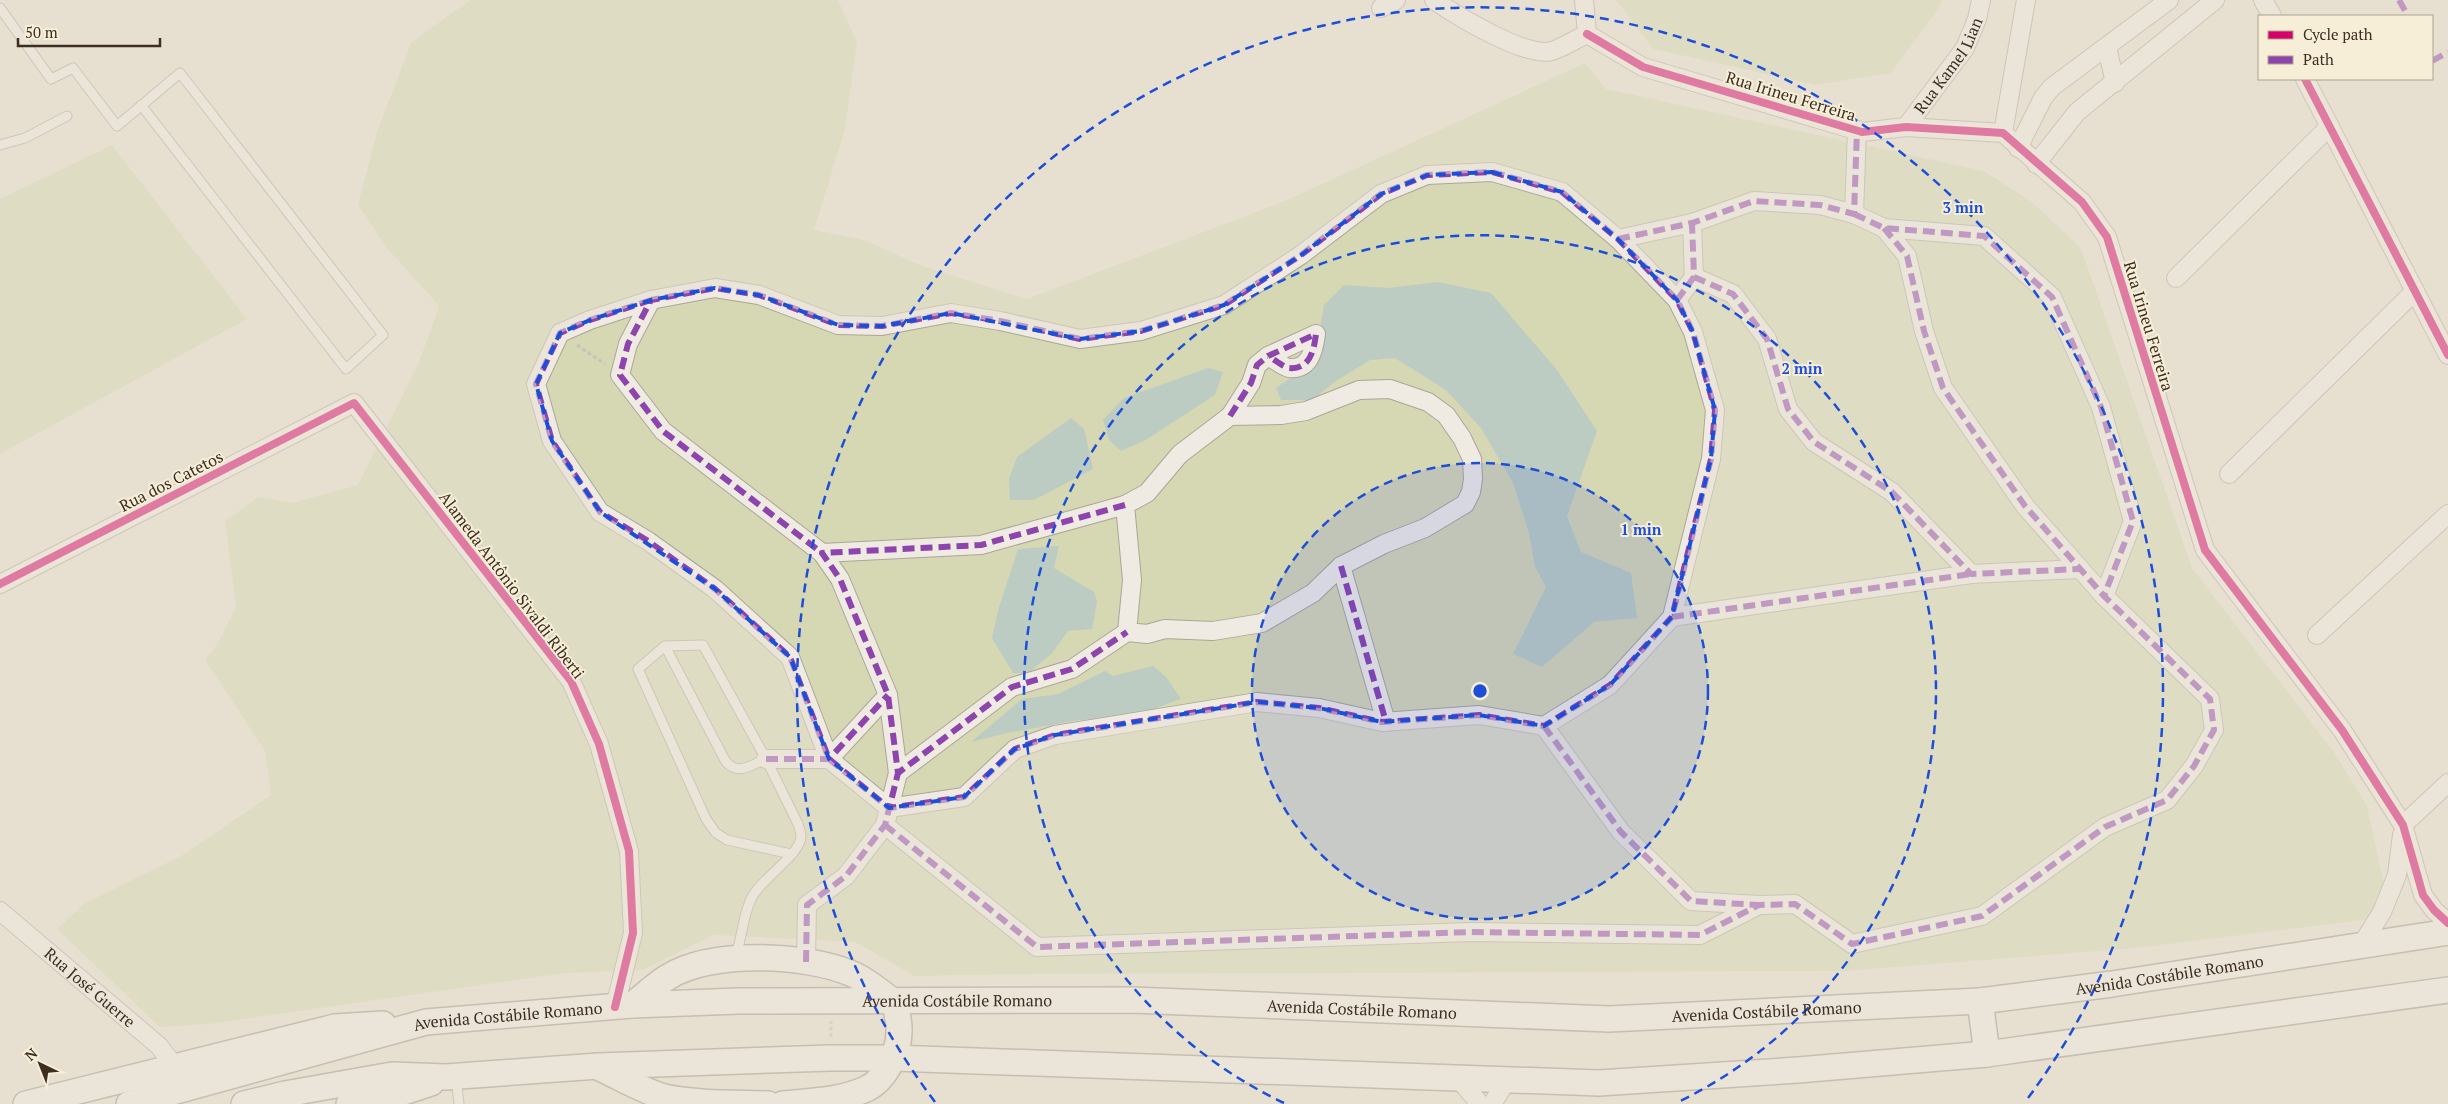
<svg xmlns="http://www.w3.org/2000/svg" width="2448" height="1104" font-family="'PT Serif',serif">
  <rect width="100%" height="100%" fill="#e7e0d1"/>
  <!-- green -->
  <g fill="#d6d7b3">
    <polygon points="470,0 838,0 857,42 845,130 814,230 864,240 922,266 1027,299 1285,201 1585,63 1606,89 1984,171 2032,202 2081,248 2192,568 2334,752 2367,806 2385,889 2372,919 2137,948 1846,971 1041,974 914,976 855,942 714,935 643,970 566,973 209,1024 160,1027 57,929 85,903 181,856 271,795 265,751 205,660 218,643 236,607 225,521 258,497 292,503 358,485 419,362 439,306 387,248 358,205 377,132 411,43"/>
    <polygon points="1616,0 1942,0 1941,5 1891,73 1816,85 1653,49"/>
    <polygon points="112,145 247,319 0,454 0,199"/>
  </g>
  <!-- water -->
  <g fill="#bcccc2">
    <polygon points="1438,282 1491,293 1557,370 1597,431 1567,516 1581,552 1631,573 1637,618 1594,622 1542,667 1513,654 1546,587 1535,567 1529,533 1513,483 1481,428 1446,390 1395,358 1370,360 1336,381 1312,400 1281,400 1276,388 1320,358 1318,340 1324,305 1344,285 1389,288"/>
    <polygon points="1208,368 1223,372 1215,395 1144,441 1121,451 1109,440 1103,420 1124,398"/>
    <polygon points="1071,418 1084,429 1093,469 1034,500 1010,500 1009,479 1017,457"/>
    <polygon points="1059,546 1054,568 1094,592 1097,602 1092,629 1068,631 1052,653 1028,673 1013,673 992,638 999,607 1018,549"/>
    <polygon points="1153,666 1166,677 1181,699 1129,718 1079,720 1007,733 971,742 1022,699 1058,694 1105,671 1113,676"/>
  </g>
  <g fill="none" stroke-linecap="round" stroke-linejoin="round">
    <defs>
      <g id="lane">
        <polyline points="0,8 51,79 73,68 117,126 180,73 383,335 346,369 141,105"/>
        <polyline points="0,145 25,138 67,116"/>
        <path d="M665 646 726 762C739 776 750 765 766 759"/>
        <path d="M736 955C742 937 743 916 751 899 760 879 801 855 801 836 801 832 799 828 798 824L766 759 703 645 665 646 638 669 706 819 716 833 727 840 791 854"/>
        <polyline points="456,1077 459,1104"/>
      </g>
      <g id="street">
        <path d="M1434 0C1457 16 1526 58 1552 51 1564 47 1576 39 1587 34"/>
        <polyline points="1584,0 1587,34"/>
        <polyline points="2263,0 2272,16"/>
        <polyline points="1381,8 1396,0"/>
        <polyline points="1587,34 1643,67 1862,132 1906,127 2003,133 2082,202 2107,237 2205,550 2342,730 2403,825 2423,895 2434,910 2448,923"/>
        <polyline points="2107,47 2115,83"/>
        <polyline points="2305,79 2448,355"/>
        <path id="s1" d="M1906 127 1965 48 1977 19 1981 0"/>
        <polyline points="2003,133 2026,0"/>
        <polyline points="2018,148 2043,98 2052,87 2169,0"/>
        <polyline points="2036,164 2077,112 2215,0"/>
        <polyline points="1884,228 1907,256 1924,331 1943,388 2025,506 2104,596"/>
        <polyline points="1618,239 1692,223 1754,201 1820,205 1854,214 1857,130"/>
        <polyline points="1694,277 1733,294 1767,339 1788,409 1814,442 1892,492 1971,574 2079,569"/>
        <polyline points="2176,278 2330,126"/>
        <polyline points="651,300 590,320 560,333 536,384 552,441 600,512 648,541 715,589 790,657 829,759 889,808 964,797 1015,749 1055,735 1257,702 1319,708 1382,722 1479,715 1544,726 1610,685 1672,617 1711,459 1715,410 1693,332 1677,300 1618,239 1562,192 1492,172 1427,175 1381,194 1301,255 1224,305 1141,331 1080,339 1000,321 951,313 882,326 838,325 759,295 715,288 651,300 628,344 620,375 663,431 822,553"/>
        <polyline points="1677,300 1694,277 1692,223"/>
        <polygon points="1390,389 1428,402 1446,415 1462,438 1472,459 1473,479 1471,492 1465,504 1425,528 1384,544 1341,566 1313,593 1262,623 1213,631 1165,629 1147,634 1127,632 1132,580 1125,505 1147,493 1180,454 1230,416 1281,415 1306,411 1359,390"/>
        <path d="M1230 416 1251 383 1257 365 1268 356 1316 334C1314 350 1310 370 1289 368 1283 367 1274 359 1268 356"/>
        <polyline points="2229,474 2415,291"/>
        <polyline points="1125,505 981,545 822,553 840,579 888,695 898,773 1012,687 1072,669 1127,632"/>
        <polyline points="1341,566 1386,722"/>
        <polyline points="0,584 354,403 571,681 599,744 629,851 633,933 615,1007"/>
        <polyline points="1672,617 1971,574"/>
        <polyline points="2317,635 2448,514"/>
        <polyline points="1544,726 1621,832 1691,901 1759,905"/>
        <polyline points="766,759 829,759 888,695"/>
        <polyline points="885,825 1037,947 1470,932 1700,935 1759,905 1795,904 1852,944 1982,916 2105,827 2167,800 2194,766 2214,730 2210,699 2104,596 2133,521 2101,407 2052,297 1984,236 1884,228 1854,214"/>
        <polyline points="2403,825 2448,783"/>
        <path id="s2" d="M0 911 159 1046 175 1067"/>
        <polyline points="2361,946 2382,912 2397,875 2402,835"/>
        <polyline points="806,962 807,905 846,876 885,825 898,773"/>
        <polyline points="1458,1078 1480,1104"/>
        <polyline points="1492,1104 1508,1079"/>
      </g>
      <g id="secondary">
        <polyline points="1980,1001 1987,1054"/>
        <path d="M632 1005C644 996 655 985 668 977 711 950 804 954 850 973 866 979 880 992 894 1002 896 1010 899 1019 899 1028 900 1050 886 1080 866 1089 840 1101 810 1101 783 1104"/>
        <path d="M600 1068C621 1078 641 1090 664 1097 697 1104 734 1103 768 1104"/>
        <polyline points="26,1104 335,1027 383,1024"/>
        <path id="s3" d="M129 1104 426 1022 632 1005 739 1001 1132 1000 1609 1019 1980 1001 2112 984 2448 932"/>
        <polyline points="244,1104 285,1094 392,1075 446,1077 598,1066 830,1058 893,1058 1599,1083 1798,1070 1987,1054 2448,990"/>
        <polyline points="349,1104 407,1091 431,1083"/>
      </g>
    </defs>
    <!-- lane casing -->
    <use href="#lane" stroke="#ada599" stroke-width="11"/>
    <!-- street casing -->
    <use href="#street" stroke="#ada599" stroke-width="20"/>
    <!-- secondary casing -->
    <use href="#secondary" stroke="#9c958a" stroke-width="28"/>
    <!-- path -->
    <g stroke="#c8c2b9" stroke-width="3" stroke-dasharray="4 2.5" stroke-linecap="butt">
      <polyline points="577,345 605,364"/>
      <polyline points="831,1037 831,1021"/>
    </g>
    <!-- lane -->
    <use href="#lane" stroke="#efebe3" stroke-width="9"/>
    <!-- street -->
    <use href="#street" stroke="#efebe3" stroke-width="18"/>
    <!-- secondary -->
    <use href="#secondary" stroke="#efebe3" stroke-width="25"/>
    <!-- quiet -->
    <g stroke="#8e44ad" stroke-width="6" stroke-dasharray="12 6" stroke-linecap="butt">
      <polyline points="2399,0 2408,16"/>
      <polyline points="2432,61 2448,52"/>
      <polyline points="1884,228 1907,256 1924,331 1943,388 2025,506 2104,596"/>
      <polyline points="1618,239 1692,223 1754,201 1820,205 1854,214 1857,130"/>
      <polyline points="1694,277 1733,294 1767,339 1788,409 1814,442 1892,492 1971,574 2079,569"/>
      <polyline points="651,300 590,320 560,333 536,384 552,441 600,512 648,541 715,589 790,657 829,759 889,808 964,797 1015,749 1055,735 1257,702 1319,708 1382,722 1479,715 1544,726 1610,685 1672,617 1711,459 1715,410 1693,332 1677,300 1618,239 1562,192 1492,172 1427,175 1381,194 1301,255 1224,305 1141,331 1080,339 1000,321 951,313 882,326 838,325 759,295 715,288 651,300 628,344 620,375 663,431 822,553"/>
      <polyline points="1677,300 1694,277 1692,223"/>
      <path d="M1230 416 1251 383 1257 365 1268 356 1316 334C1314 350 1310 370 1289 368 1283 367 1274 359 1268 356"/>
      <polyline points="1125,505 981,545 822,553 840,579 888,695 898,773 1012,687 1072,669 1127,632"/>
      <polyline points="1341,566 1386,722"/>
      <polyline points="1672,617 1971,574"/>
      <polyline points="1544,726 1621,832 1691,901 1759,905"/>
      <polyline points="766,759 829,759 888,695"/>
      <polyline points="885,825 1037,947 1470,932 1700,935 1759,905 1795,904 1852,944 1982,916 2105,827 2167,800 2194,766 2214,730 2210,699 2104,596 2133,521 2101,407 2052,297 1984,236 1884,228 1854,214"/>
      <polyline points="806,962 807,905 846,876 885,825 898,773"/>
    </g>
    <defs>
      <g id="cycleway">
        <polyline points="1587,34 1643,67 1862,132 1906,127 2003,133 2082,202 2107,237 2205,550 2342,730 2403,825 2423,895 2434,910 2448,923"/>
        <polyline points="2305,79 2448,355"/>
        <polyline points="0,584 354,403 571,681 599,744 629,851 633,933 615,1007"/>
      </g>
    </defs>
    <!-- cycleway casing -->
    <use href="#cycleway" stroke="#f7eed8" stroke-width="11"/>
    <!-- cycleway -->
    <use href="#cycleway" stroke="#d6006c" stroke-width="8"/>
  </g>
  <!-- marked area -->
  <path d="M0 0H2448V1104H0ZM1492 172 1562 192 1618 239 1677 300 1693 332 1715 410 1711 459 1672 617 1610 685 1544 726 1479 715 1382 722 1319 708 1257 702 1055 735 1015 749 964 797 889 808 829 759 790 657 715 589 600 512 552 441 536 384 560 333 590 320 651 300 715 288 759 295 838 325 882 326 951 313 1080 339 1141 331 1224 305 1301 255 1381 194 1427 175Z" fill="#e7e0d1" fill-opacity=".55" fill-rule="evenodd"/>
  <path fill="none" stroke="#1d4ed8" stroke-width="4" stroke-dasharray="10 6" stroke-linejoin="round" d="M1492 172 1562 192 1618 239 1677 300 1693 332 1715 410 1711 459 1672 617 1610 685 1544 726 1479 715 1382 722 1319 708 1257 702 1055 735 1015 749 964 797 889 808 829 759 790 657 715 589 600 512 552 441 536 384 560 333 590 320 651 300 715 288 759 295 838 325 882 326 951 313 1080 339 1141 331 1224 305 1301 255 1381 194 1427 175Z"/>
  <!-- distance rings -->
  <circle cx="1480" cy="691" r="228" fill="#1d4ed8" fill-opacity=".12"/>
  <g fill="none" stroke="#1d4ed8" stroke-width="2.5" stroke-dasharray="9 6">
    <circle cx="1480" cy="691" r="228"/>
    <path d="M1284 1103A456 456 0 1 1 1676 1103"/>
    <path d="M935 1102A683 683 0 1 1 2025 1102"/>
  </g>
  <g text-anchor="middle" dominant-baseline="central" stroke-width="4" stroke-linejoin="round" paint-order="stroke">
    <!-- street labels -->
    <g font-size="16" fill="#3d2e20" stroke="#f7eed8">
      <text stroke="none"><textPath href="#s1" startOffset="75">Rua Kamel Lian</textPath></text>
      <text transform="translate(1791 96) rotate(17)">Rua Irineu Ferreira</text>
      <text transform="translate(2149 326) rotate(73)">Rua Irineu Ferreira</text>
      <text transform="translate(171 481) rotate(-27)">Rua dos Catetos</text>
      <text transform="translate(512 585) rotate(53)">Alameda Antônio Sivaldi Riberti</text>
      <text stroke="none"><textPath href="#s3" startOffset="2055">Avenida Costábile Romano</textPath></text>
      <text stroke="none"><textPath href="#s2" startOffset="118">Rua José Guerre</textPath></text>
      <text stroke="none"><textPath href="#s3" startOffset="840">Avenida Costábile Romano</textPath></text>
      <text stroke="none"><textPath href="#s3" startOffset="1245">Avenida Costábile Romano</textPath></text>
      <text stroke="none"><textPath href="#s3" startOffset="1650">Avenida Costábile Romano</textPath></text>
      <text stroke="none"><textPath href="#s3" startOffset="390">Avenida Costábile Romano</textPath></text>
    </g>
  </g>
  <circle cx="1480" cy="691" r="8" fill="#1d4ed8" stroke="#f7eed8" stroke-width="2.5"/>
  <g font-size="15" text-anchor="middle" font-weight="bold" fill="#1d4ed8" stroke="#f7eed8" stroke-width="4" stroke-linejoin="round" paint-order="stroke">
    <text x="1963" y="213">3 min</text>
    <text x="1802" y="374">2 min</text>
    <text x="1641" y="535">1 min</text>
  </g>
  <!-- legend -->
  <rect x="2258" y="15" width="175" height="65" fill="#f7eed8" stroke="#ada18e"/>
  <rect x="2268" y="31" width="25" height="8" fill="#d6006c" stroke="#ada18e"/>
  <text x="2303" y="40" font-size="15" fill="#3d2e20">Cycle path</text>
  <rect x="2268" y="56" width="25" height="8" fill="#8e44ad" stroke="#ada18e"/>
  <text x="2303" y="65" font-size="15" fill="#3d2e20">Path</text>
  <!-- north arrow -->
  <g transform="translate(40 1064) rotate(317)" stroke="#f7eed8" stroke-width="4" paint-order="stroke">
  <path d="M0-4L9 19L0 12L-9 19Z" fill="#3d2e20"/>
  <text y="-8" font-size="14" font-weight="bold" text-anchor="middle" fill="#3d2e20">N</text>
  </g>
  <!-- scale -->
  <path d="M18 38v8h142v-8" fill="none" stroke="#3d2e20" stroke-width="2.5"/>
  <text x="25" y="38" font-size="15" fill="#3d2e20" stroke="#f7eed8" stroke-width="4" paint-order="stroke">50 m</text>
</svg>
